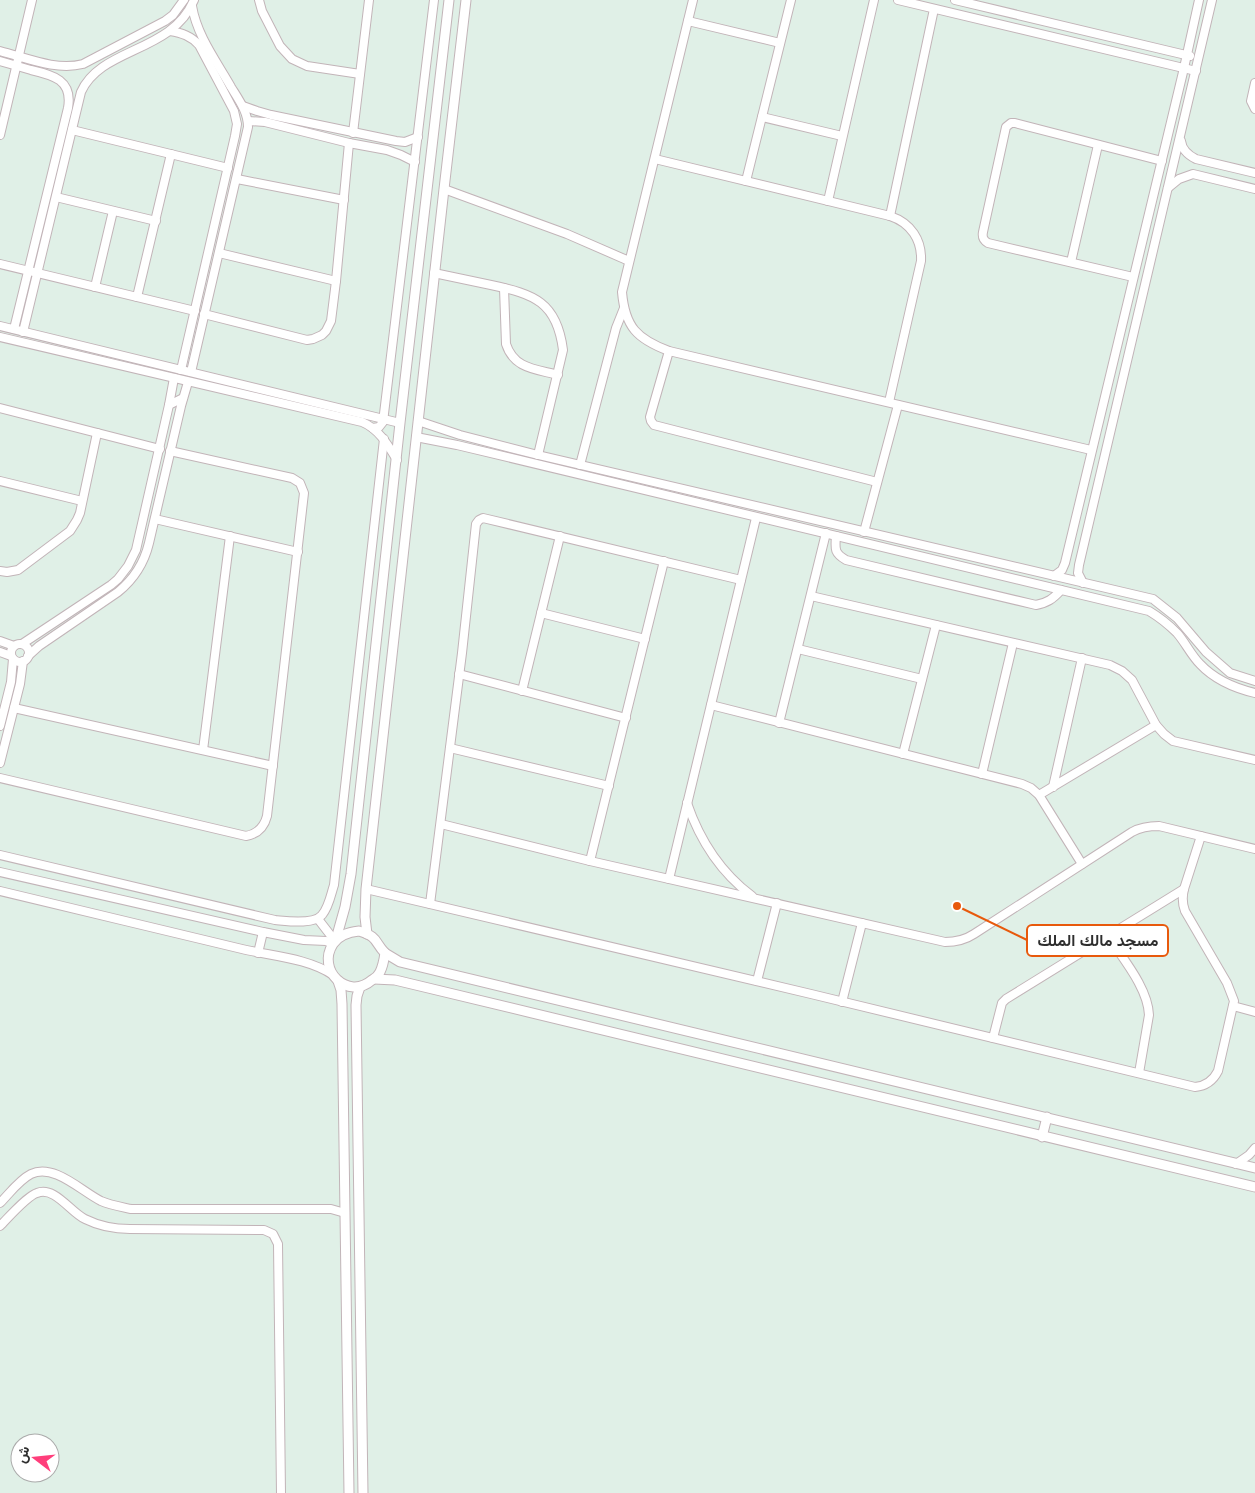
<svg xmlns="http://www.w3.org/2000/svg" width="1255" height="1493" font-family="'Nunito Sans',Vazirmatn,sans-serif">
  <rect width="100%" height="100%" fill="#e0f0e7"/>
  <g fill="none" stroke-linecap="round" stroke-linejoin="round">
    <defs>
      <g id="minor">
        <polyline points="259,0 262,11 280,46 292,59 307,66 360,74"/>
        <path d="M693 0 622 292C625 327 637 339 669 351L1091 450"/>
        <polyline points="898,0 1196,71"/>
        <polyline points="955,0 1190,56"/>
        <polyline points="688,21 780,43"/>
        <path d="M170 31C182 33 191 36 199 45L234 111 237 124 235 136 181 370"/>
        <path d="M0 51C27 58 56 71 83 64L165 21 173 15 184 0"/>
        <path d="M0 61C10 64 21 67 31 70 53 75 73 80 68 108L14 329"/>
        <polyline points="1255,83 1251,101 1255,109"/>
        <polyline points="243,106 257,111 271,115 396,141 405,142 418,137"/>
        <polyline points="762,117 842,136"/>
        <polyline points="248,121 265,122 349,143 387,150 401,155 415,162"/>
        <polyline points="72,130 228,168"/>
        <polyline points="353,133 369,0"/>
        <polyline points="0,135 32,0"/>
        <path d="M1181 141C1182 150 1188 155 1196 159L1255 173"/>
        <path d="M655 159 890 216C911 223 922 240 921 261L889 402"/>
        <polyline points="237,179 344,200"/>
        <polyline points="746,181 791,0"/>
        <polyline points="1168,188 1179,179 1193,174 1255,189"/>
        <polyline points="444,189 567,234 629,261"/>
        <polyline points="56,197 156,221"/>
        <polyline points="828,201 874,0"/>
        <polyline points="890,216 934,9"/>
        <polyline points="219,253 336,281"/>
        <polyline points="1071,262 1098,145"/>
        <polyline points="0,264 195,311"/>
        <path d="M434 273C453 277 472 281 491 285 534 294 557 302 563 350L538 455"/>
        <path d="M1133 277 988 243C983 240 982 237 983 232L1006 127 1011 123H1015L1162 161"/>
        <polyline points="95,287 113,211"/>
        <path d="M504 288 506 344C514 369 536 369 558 375"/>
        <polyline points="137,297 171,154"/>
        <polyline points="204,314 307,340 313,339 322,335 326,331 331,321 336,281 349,143"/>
        <polyline points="0,326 400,423"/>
        <path d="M23 332 81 92C101 47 172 53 194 0"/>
        <path d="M0 337 362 422C379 429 388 445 397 460"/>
        <polyline points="669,351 650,417 651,421 654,425 877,482"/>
        <path d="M191 372 248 127C248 112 239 100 231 87 217 62 197 36 192 6"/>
        <polyline points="169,405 174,378"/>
        <polyline points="0,408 160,449"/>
        <polyline points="418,421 460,435 538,455 1153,599 1177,618 1206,652 1230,673 1255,681"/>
        <polyline points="373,428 379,427 383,422 434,0"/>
        <path d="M416 437 457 445 1149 611C1159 617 1168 624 1177 633 1185 642 1191 655 1200 664 1215 680 1234 688 1255 693"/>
        <polyline points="580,465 616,328 624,308"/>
        <polyline points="0,481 82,501"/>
        <polyline points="155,519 298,552"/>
        <polyline points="864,532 898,405"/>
        <path d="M836 536C835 549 834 553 846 560L1036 605C1047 603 1053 599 1061 590"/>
        <polyline points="0,571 7,572 18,570 70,531 77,520 80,513 97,433"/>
        <polyline points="1054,576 1062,570 1065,563 1184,68 1199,0"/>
        <polyline points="1083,583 1078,573 1079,565 1212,0"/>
        <polyline points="811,596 1110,665 1122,671 1132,680 1156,725 1164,734 1173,741 1255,760"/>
        <polyline points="541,613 645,639"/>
        <polyline points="0,641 14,646"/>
        <polyline points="22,644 111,585 118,579 128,566 136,550 169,405 183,398"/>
        <circle cx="20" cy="653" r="9"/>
        <polyline points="798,649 922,679"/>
        <polyline points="0,652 11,656"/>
        <path d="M28 656 39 646 118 592C134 579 144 564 149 543L181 406 188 382"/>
        <polyline points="459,674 626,718"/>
        <polyline points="522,691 560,536"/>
        <polyline points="711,705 1022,784 1031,788 1039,795 1082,864"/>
        <polyline points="14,708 273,766"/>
        <polyline points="779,723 826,533"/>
        <polyline points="0,726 11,682 13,659"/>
        <polyline points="450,748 609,786"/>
        <polyline points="203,750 230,536"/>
        <polyline points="903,754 936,625"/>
        <polyline points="0,763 20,684 23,661"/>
        <polyline points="982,774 1013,643"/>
        <path d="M0 778 246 836C257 834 264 828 267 816L304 493 300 483 292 478 170 451"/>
        <polyline points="1053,787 1082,658"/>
        <polyline points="1039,795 1156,725"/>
        <path d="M687 803C700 841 720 872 752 896"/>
        <path d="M441 824 590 861 945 942C956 942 965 940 974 934L1132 832C1141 827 1149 826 1159 826L1255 849"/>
        <path d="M0 855 275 920C287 921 314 925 322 915 329 907 331 894 334 885L384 439"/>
        <polyline points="590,861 664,561"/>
        <polyline points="0,872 263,932 304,940 326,941 333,944"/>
        <polyline points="669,879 756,518"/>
        <path d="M366 889 811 994 1195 1087C1206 1086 1213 1081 1218 1071L1234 1001 1227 983 1185 911C1182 903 1182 897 1184 889L1201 836"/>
        <path d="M0 891C81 910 161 930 242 949 271 956 308 958 333 975"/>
        <polyline points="430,904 462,653 476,524 479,520 483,518 741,580"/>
        <polyline points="318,919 335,941"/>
        <path d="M1108 936C1123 959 1148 988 1149 1015L1139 1073"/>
        <polyline points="258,953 263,932"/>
        <polyline points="757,981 777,903"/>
        <polyline points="842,1002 862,923"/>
        <polyline points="1233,1006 1255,1012"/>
        <polyline points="993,1038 1002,1003 1006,999 1184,889"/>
        <polyline points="1236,1164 1249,1155 1255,1148"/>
        <path d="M0 1203C9 1194 19 1180 31 1174 54 1163 81 1191 101 1201 110 1205 122 1207 131 1209H331L345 1213"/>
        <path d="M0 1226C8 1218 27 1196 37 1193 55 1186 70 1212 85 1219 99 1226 114 1229 130 1229L264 1230 273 1234 278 1244 281 1493"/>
      </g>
      <g id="tertiary">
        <path d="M359 931C379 937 374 942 385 953 384 960 383 966 380 972 378 976 376 978 372 980 348 1001 316 970 333 944 339 935 349 932 359 931Z"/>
        <polyline points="367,934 365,917 366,889 444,189 466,0"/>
        <polyline points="336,939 345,907 351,874 400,423 449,0"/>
        <polyline points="385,953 400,962 1255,1168"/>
        <polyline points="374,979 395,980 1255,1187"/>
        <polyline points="338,981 341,990 342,1004 349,1493"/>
        <polyline points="360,987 357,996 356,1005 363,1493"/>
        <polyline points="1042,1137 1047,1117"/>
      </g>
    </defs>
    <!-- minor casing -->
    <use href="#minor" stroke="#c2b4b8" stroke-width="10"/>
    <!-- tertiary casing -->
    <use href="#tertiary" stroke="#c2b4b8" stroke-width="11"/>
    <!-- minor -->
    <use href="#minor" stroke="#fff" stroke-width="8"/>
    <!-- tertiary -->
    <use href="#tertiary" stroke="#fff" stroke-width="9"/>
  </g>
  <!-- callouts -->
  <path fill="none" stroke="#e8590c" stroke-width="2" d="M957 906L1027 940"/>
  <circle fill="#e8590c" stroke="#fff" stroke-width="2" cx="957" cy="906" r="5"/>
  <rect fill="#fff" stroke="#e8590c" stroke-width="2" x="1027" y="925" width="141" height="31" rx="5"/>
  <g font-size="16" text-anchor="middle" font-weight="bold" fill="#2e2e2e">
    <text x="1098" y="946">مسجد مالك الملك</text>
  </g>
  <!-- north arrow -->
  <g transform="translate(35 1458) rotate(286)"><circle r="24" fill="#ffffff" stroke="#ababab"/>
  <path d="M0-4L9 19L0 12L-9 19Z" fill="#ff3e7b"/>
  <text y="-8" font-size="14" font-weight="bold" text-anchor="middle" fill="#2e2e2e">ش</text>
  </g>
</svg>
